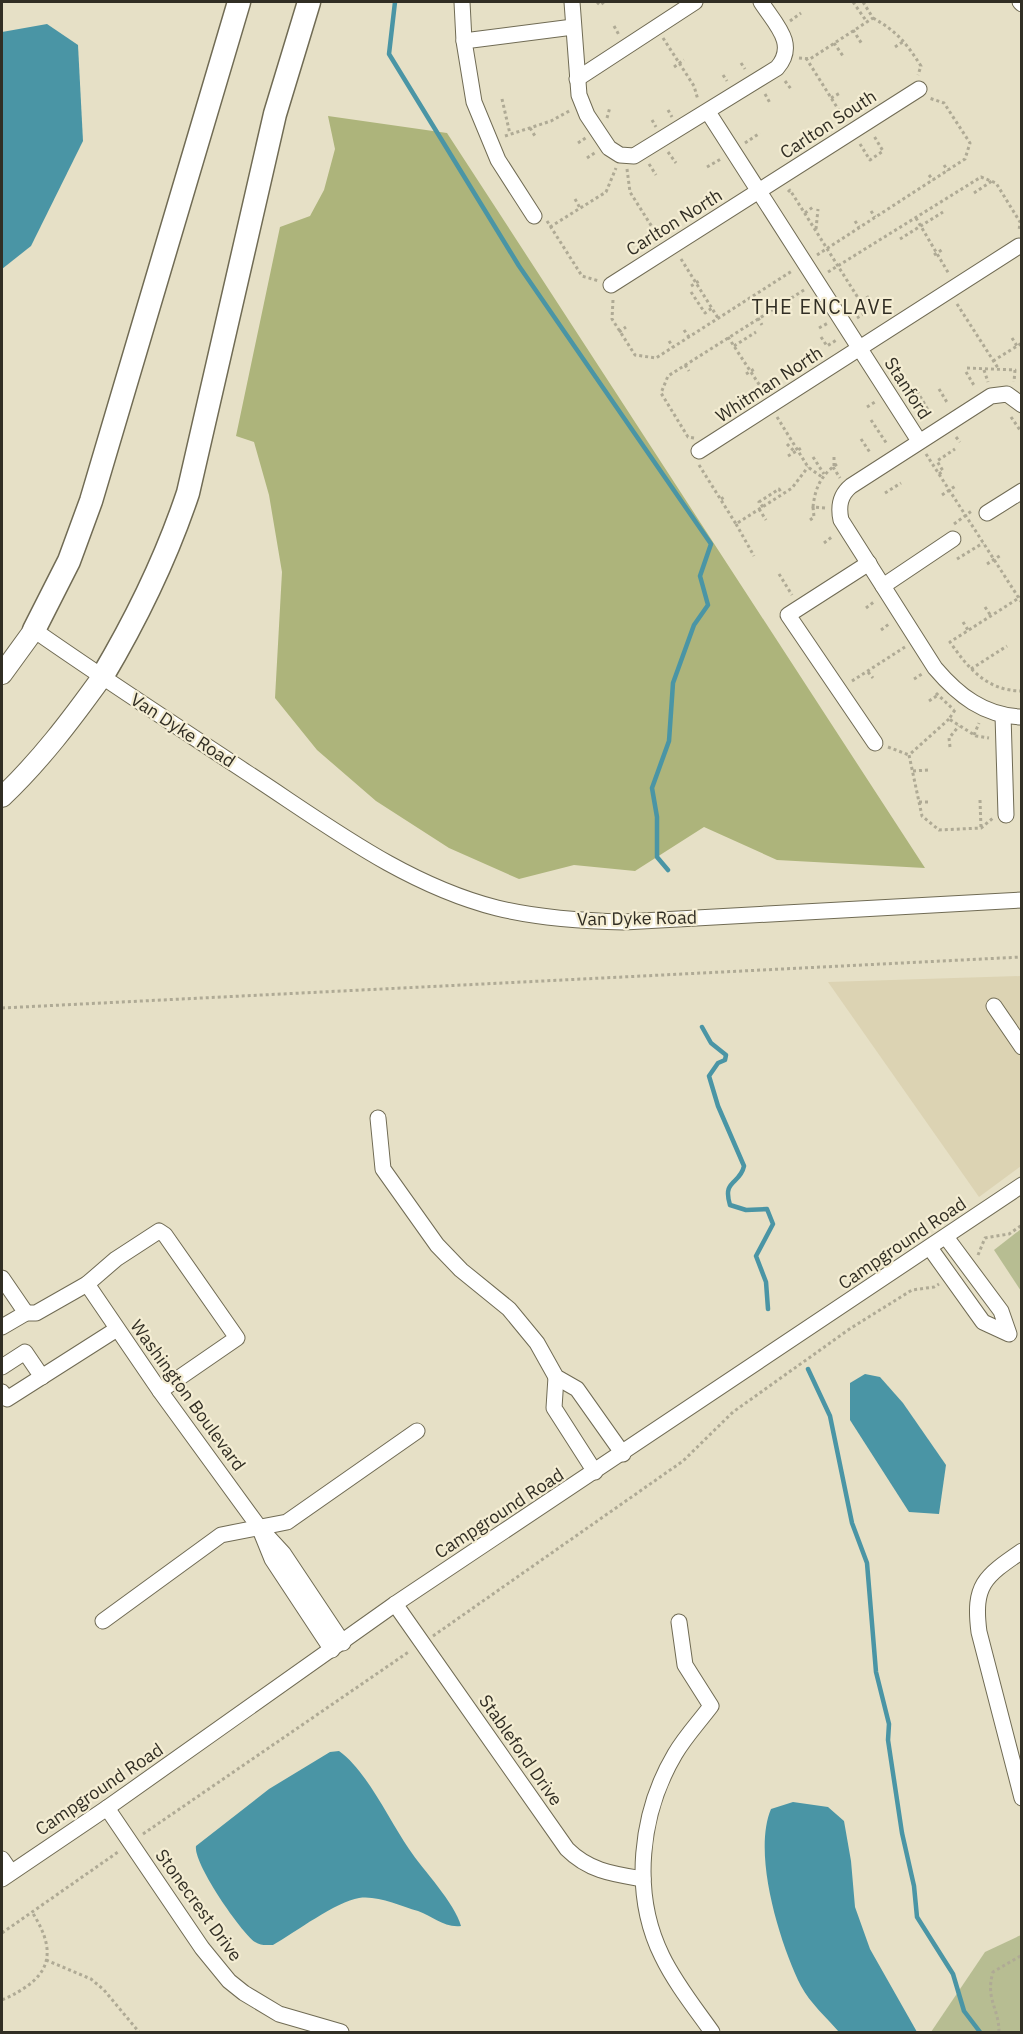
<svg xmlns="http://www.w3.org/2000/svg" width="1023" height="2034" font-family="'IBM Plex Sans',sans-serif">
  <rect width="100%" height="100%" fill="#e6e0c6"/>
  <!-- built -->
  <polygon fill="#dcd3b3" points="1021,976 1021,1166 979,1197 828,982"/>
  <!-- green -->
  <g fill="#b7bd92">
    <polygon points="1021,1229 1021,1291 994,1250"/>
    <polygon points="1021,1935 1021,2032 931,2032 985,1952"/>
  </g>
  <!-- forest -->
  <polygon fill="#adb47b" points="328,116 447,133 925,868 777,860 704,827 635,871 574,865 519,879 449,848 376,801 317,750 275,698 282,572 269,495 254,442 236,436 280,227 310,216 324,190 335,149"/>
  <!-- water -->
  <g fill="#4a95a5">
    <polygon points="47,24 78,45 83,141 31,246 2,269 2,32"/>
    <polygon points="865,1374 880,1377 903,1403 946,1465 939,1514 909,1512 850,1420 850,1383"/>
    <path d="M339 1751C367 1771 389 1820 409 1849 423 1870 455 1903 461 1926 444 1928 432 1916 418 1911 400 1906 377 1895 359 1898 337 1901 294 1933 273 1945 266 1945 261 1946 255 1942 240 1931 193 1863 196 1846L269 1789 330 1752Z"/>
    <path d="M793 1802 828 1807 844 1821 851 1861 855 1907 870 1949 917 2032H839C827 2018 810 2003 801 1986 780 1944 752 1854 771 1809Z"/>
  </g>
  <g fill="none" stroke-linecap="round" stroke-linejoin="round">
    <!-- stream -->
    <g stroke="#4a95a5" stroke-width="4.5">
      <polyline points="395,2 389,54 519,266 711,544 700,576 708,605 694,625 673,683 669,741 652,788 657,817 657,857 668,870"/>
      <path d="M702 1027 711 1043 726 1055 725 1060 718 1063 709 1076 718 1106 744 1166C740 1185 722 1179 730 1205L746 1210 767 1209 773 1224 756 1256 766 1282 768 1309"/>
      <polyline points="808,1369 830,1416 852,1523 867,1563 876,1672 889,1724 888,1740 902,1833 914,1886 917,1917 953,1974 964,2011 980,2032"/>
    </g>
    <defs>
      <g id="minor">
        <polyline points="462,2 464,41 573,27"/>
        <path d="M572 2 579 95 587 115 609 148 620 155 634 156 777 68C798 44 775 24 761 2"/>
        <polyline points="1020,2 1022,4"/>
        <polyline points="464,41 474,102 498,160 534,216"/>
        <polyline points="577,79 695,2"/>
        <polyline points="708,112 919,441"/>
        <polyline points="611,285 919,89"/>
        <path d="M1022 405 1007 394 991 396 851 486C840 495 838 506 841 520L935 668C958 695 984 716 1022 717"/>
        <polyline points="699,451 1019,246"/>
        <polyline points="987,513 1022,491"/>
        <polyline points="869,563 788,615 875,743"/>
        <polyline points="883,586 953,539"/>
        <path d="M34 630C104 679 175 725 246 772 326 824 403 884 497 908 538 918 582 921 624 922L1022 900"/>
        <polyline points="1003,715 1006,815"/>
        <polyline points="994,1006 1022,1047"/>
        <polyline points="378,1118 383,1169 437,1245 461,1270 509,1309 537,1343 556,1377 577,1389 623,1454"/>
        <polyline points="930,1248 983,1322 1009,1334 1001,1311 946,1237"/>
        <polyline points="2,1278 26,1313"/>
        <polyline points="87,1284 160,1391 259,1527"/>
        <polyline points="2,1327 26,1313 36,1313 87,1284 116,1259 159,1231 165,1235 237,1338 160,1391"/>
        <polyline points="2,1367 25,1352 42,1377"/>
        <polyline points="556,1377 554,1408 595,1472"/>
        <polyline points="2,1392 7,1399 117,1329"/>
        <path d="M1022 1551C984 1577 973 1585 979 1632L1022 1798"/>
        <path d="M395 1604 567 1849C589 1871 613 1874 643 1879"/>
        <polyline points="103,1621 221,1535 287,1522 417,1431"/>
        <path d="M679 1622 685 1665 711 1706C699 1722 685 1737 675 1754 640 1813 631 1893 662 1956 675 1983 695 2008 712 2032"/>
        <polyline points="332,1650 272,1559 259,1527 283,1553 343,1643"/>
        <polyline points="107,1808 202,1948 229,1981 244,1993 279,2014 341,2032"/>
        <polyline points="2,1859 11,1872"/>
        <polyline points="2,1879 107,1808 395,1604 1022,1185"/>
      </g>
      <g id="major">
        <polyline points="2,674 34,630"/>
        <path d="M2 797C40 761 71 720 102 677"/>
      </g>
      <g id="highway">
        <polyline points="34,630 69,561 91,501 239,2"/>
        <path d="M102 677C137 618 166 559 188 493L275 114 309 2"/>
      </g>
    </defs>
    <!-- minor casing -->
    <use href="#minor" stroke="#706b54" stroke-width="17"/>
    <!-- major casing -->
    <use href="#major" stroke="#706b54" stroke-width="22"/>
    <!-- highway casing -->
    <use href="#highway" stroke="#706b54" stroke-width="25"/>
    <!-- path -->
    <g stroke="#afaa95" stroke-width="3" stroke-dasharray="3 3" stroke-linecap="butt">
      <polyline points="597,2 600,5 604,2"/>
      <polyline points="853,2 867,22"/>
      <path d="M873 18C898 32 906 43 921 66L918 75"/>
      <polyline points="790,21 801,13"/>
      <polyline points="614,26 619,35"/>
      <polyline points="853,30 862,44"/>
      <polyline points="663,38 694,86 698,100"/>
      <polyline points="834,43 843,56"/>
      <polyline points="895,47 904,41"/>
      <polyline points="799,58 810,59 873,18 863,2"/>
      <polyline points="806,58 845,120"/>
      <polyline points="741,63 745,69"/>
      <polyline points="674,67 684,60"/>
      <polyline points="723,75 727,81"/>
      <polyline points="785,81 791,89"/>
      <polyline points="765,94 770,103"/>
      <polyline points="831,98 840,93"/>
      <polyline points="502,99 510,134"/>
      <polyline points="668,110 672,117"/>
      <polyline points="607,118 610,107"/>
      <polyline points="652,120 656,127"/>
      <polyline points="530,128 535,136"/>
      <polyline points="505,136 551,121 571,110"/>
      <polyline points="578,143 587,137"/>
      <polyline points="745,143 760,133"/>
      <polyline points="860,144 870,160 883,151 874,136"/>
      <polyline points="668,152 676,163"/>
      <polyline points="587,158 596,152"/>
      <polyline points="649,164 656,175"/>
      <polyline points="944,165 948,171"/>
      <polyline points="707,167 721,159"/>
      <polyline points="627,169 630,192 659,238"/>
      <polyline points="929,175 933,180"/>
      <polyline points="788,192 790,190 867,312 857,318"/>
      <polyline points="974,193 992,181"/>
      <polyline points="575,199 580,208"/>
      <polyline points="871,211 875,217"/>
      <polyline points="805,213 813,207"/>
      <polyline points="916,218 949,274"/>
      <polyline points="547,221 582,276 599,281"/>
      <polyline points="855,221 859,227"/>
      <polyline points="550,227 606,192 616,168"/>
      <polyline points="816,229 818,209"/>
      <polyline points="900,239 943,212"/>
      <polyline points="817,255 965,159 970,143 944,103 929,98"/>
      <polyline points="934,255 943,249"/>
      <polyline points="681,259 718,318"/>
      <polyline points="828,272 981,177 996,183 1020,222 1019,231"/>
      <polyline points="691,286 699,281"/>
      <polyline points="691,292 705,313 712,308"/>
      <polyline points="613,300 612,319 635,355 656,358 792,271"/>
      <polyline points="861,301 870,296"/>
      <polyline points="957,304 998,368"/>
      <polyline points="758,318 762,325"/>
      <polyline points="819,328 828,323"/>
      <polyline points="684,330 689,337"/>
      <polyline points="619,332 626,327"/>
      <polyline points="728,337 764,392"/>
      <polyline points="821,337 827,346 838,339"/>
      <polyline points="1012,338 1017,346"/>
      <polyline points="669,341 673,347"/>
      <polyline points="734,346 756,332"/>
      <polyline points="993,361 1022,343"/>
      <polyline points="685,365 689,371"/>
      <polyline points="967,368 1015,370 1014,382"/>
      <polyline points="984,370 988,382"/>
      <polyline points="966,372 975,387"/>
      <polyline points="746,374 756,368"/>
      <polyline points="939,389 948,404"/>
      <polyline points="917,391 931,415"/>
      <polyline points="867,407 875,402"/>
      <polyline points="777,417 808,467 822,477"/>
      <polyline points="1011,417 1022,433"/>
      <polyline points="871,420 887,444"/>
      <polyline points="956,437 960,442"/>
      <polyline points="694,438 688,437 661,393 668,376 804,290"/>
      <polyline points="861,439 871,454"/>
      <polyline points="787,444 795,452"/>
      <polyline points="1021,445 1022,444"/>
      <polyline points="926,454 1022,603"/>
      <polyline points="788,456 803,447"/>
      <polyline points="813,457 824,474"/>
      <polyline points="699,465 736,524 792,488 808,467"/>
      <polyline points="834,466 834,456"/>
      <polyline points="833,467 840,478"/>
      <polyline points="939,474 943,471 937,461 955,449"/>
      <polyline points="885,493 901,483"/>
      <polyline points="942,495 957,485"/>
      <polyline points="721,499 726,496"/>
      <polyline points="763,507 759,502 779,489 782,494"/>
      <path d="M825 508 813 507C815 488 821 475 837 464"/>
      <polyline points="759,509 766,520"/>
      <polyline points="810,520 814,517 813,507"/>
      <polyline points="736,524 754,556"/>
      <polyline points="954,524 973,510"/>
      <polyline points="824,543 833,536"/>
      <polyline points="957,559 983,543"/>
      <polyline points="987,564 1001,555"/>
      <polyline points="779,574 792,595"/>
      <path d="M1022 596 950 642C968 668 987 691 1022 691"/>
      <polyline points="985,607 991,616"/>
      <polyline points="866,608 875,601"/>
      <polyline points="963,622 968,630"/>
      <polyline points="881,630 889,624"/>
      <polyline points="971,669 1007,646"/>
      <polyline points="868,672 873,678"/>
      <polyline points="914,679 922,674"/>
      <polyline points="852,681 905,647"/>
      <polyline points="936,693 954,710"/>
      <polyline points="929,701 938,695"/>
      <polyline points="955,710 949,719 976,736 989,738"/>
      <polyline points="949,719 909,755 922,816 939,830 981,828 993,818"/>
      <polyline points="974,735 979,723"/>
      <polyline points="888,747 909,755"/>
      <polyline points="950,747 949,738 959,726"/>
      <polyline points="913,771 928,770"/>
      <polyline points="980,800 981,828"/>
      <polyline points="919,802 930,802"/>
      <polyline points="2,1008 1022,957"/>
      <polyline points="978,1255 985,1238 1009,1234 1022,1225"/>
      <polyline points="433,1636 683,1461 733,1412 851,1328 912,1290 934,1287 939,1284"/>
      <polyline points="143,1834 410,1651"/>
      <polyline points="2,1933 118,1852"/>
      <polyline points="46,1960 91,1979 104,1990 139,2032"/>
      <path d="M2 2000C47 1980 61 1957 32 1912"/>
      <path d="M999 2032C999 2008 985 1999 993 1972L1022 1955"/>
    </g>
    <!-- minor -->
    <use href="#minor" stroke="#fff" stroke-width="15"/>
    <!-- major -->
    <use href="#major" stroke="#fff" stroke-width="20"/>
    <!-- highway -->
    <use href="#highway" stroke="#fff" stroke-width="22"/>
  </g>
  <g text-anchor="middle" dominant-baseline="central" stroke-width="4.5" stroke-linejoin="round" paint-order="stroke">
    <!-- street labels -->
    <g font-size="18" fill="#312e24" stroke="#f4edd3">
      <text transform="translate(828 124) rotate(-33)">Carlton South</text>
      <text transform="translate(674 222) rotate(-32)">Carlton North</text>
      <text transform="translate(769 384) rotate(-33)">Whitman North</text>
      <text transform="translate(908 388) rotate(57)">Stanford</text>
      <text transform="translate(183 730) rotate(33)">Van Dyke Road</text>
      <text transform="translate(637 918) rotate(-1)">Van Dyke Road</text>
      <text transform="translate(902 1243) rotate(-34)">Campground Road</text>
      <text transform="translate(188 1395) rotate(54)">Washington Boulevard</text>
      <text transform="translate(499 1513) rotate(-33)">Campground Road</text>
      <text transform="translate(521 1750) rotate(55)">Stableford Drive</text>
      <text transform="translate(99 1789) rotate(-34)">Campground Road</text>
      <text transform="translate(199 1905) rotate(54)">Stonecrest Drive</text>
    </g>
    <!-- neighbourhood labels -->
    <g font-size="20" letter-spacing="1.5" fill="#312e24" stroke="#f4edd3">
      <text x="823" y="306">THE ENCLAVE</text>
    </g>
  </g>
  <!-- border -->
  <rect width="1023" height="2034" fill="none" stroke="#312e24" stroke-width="6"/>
</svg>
